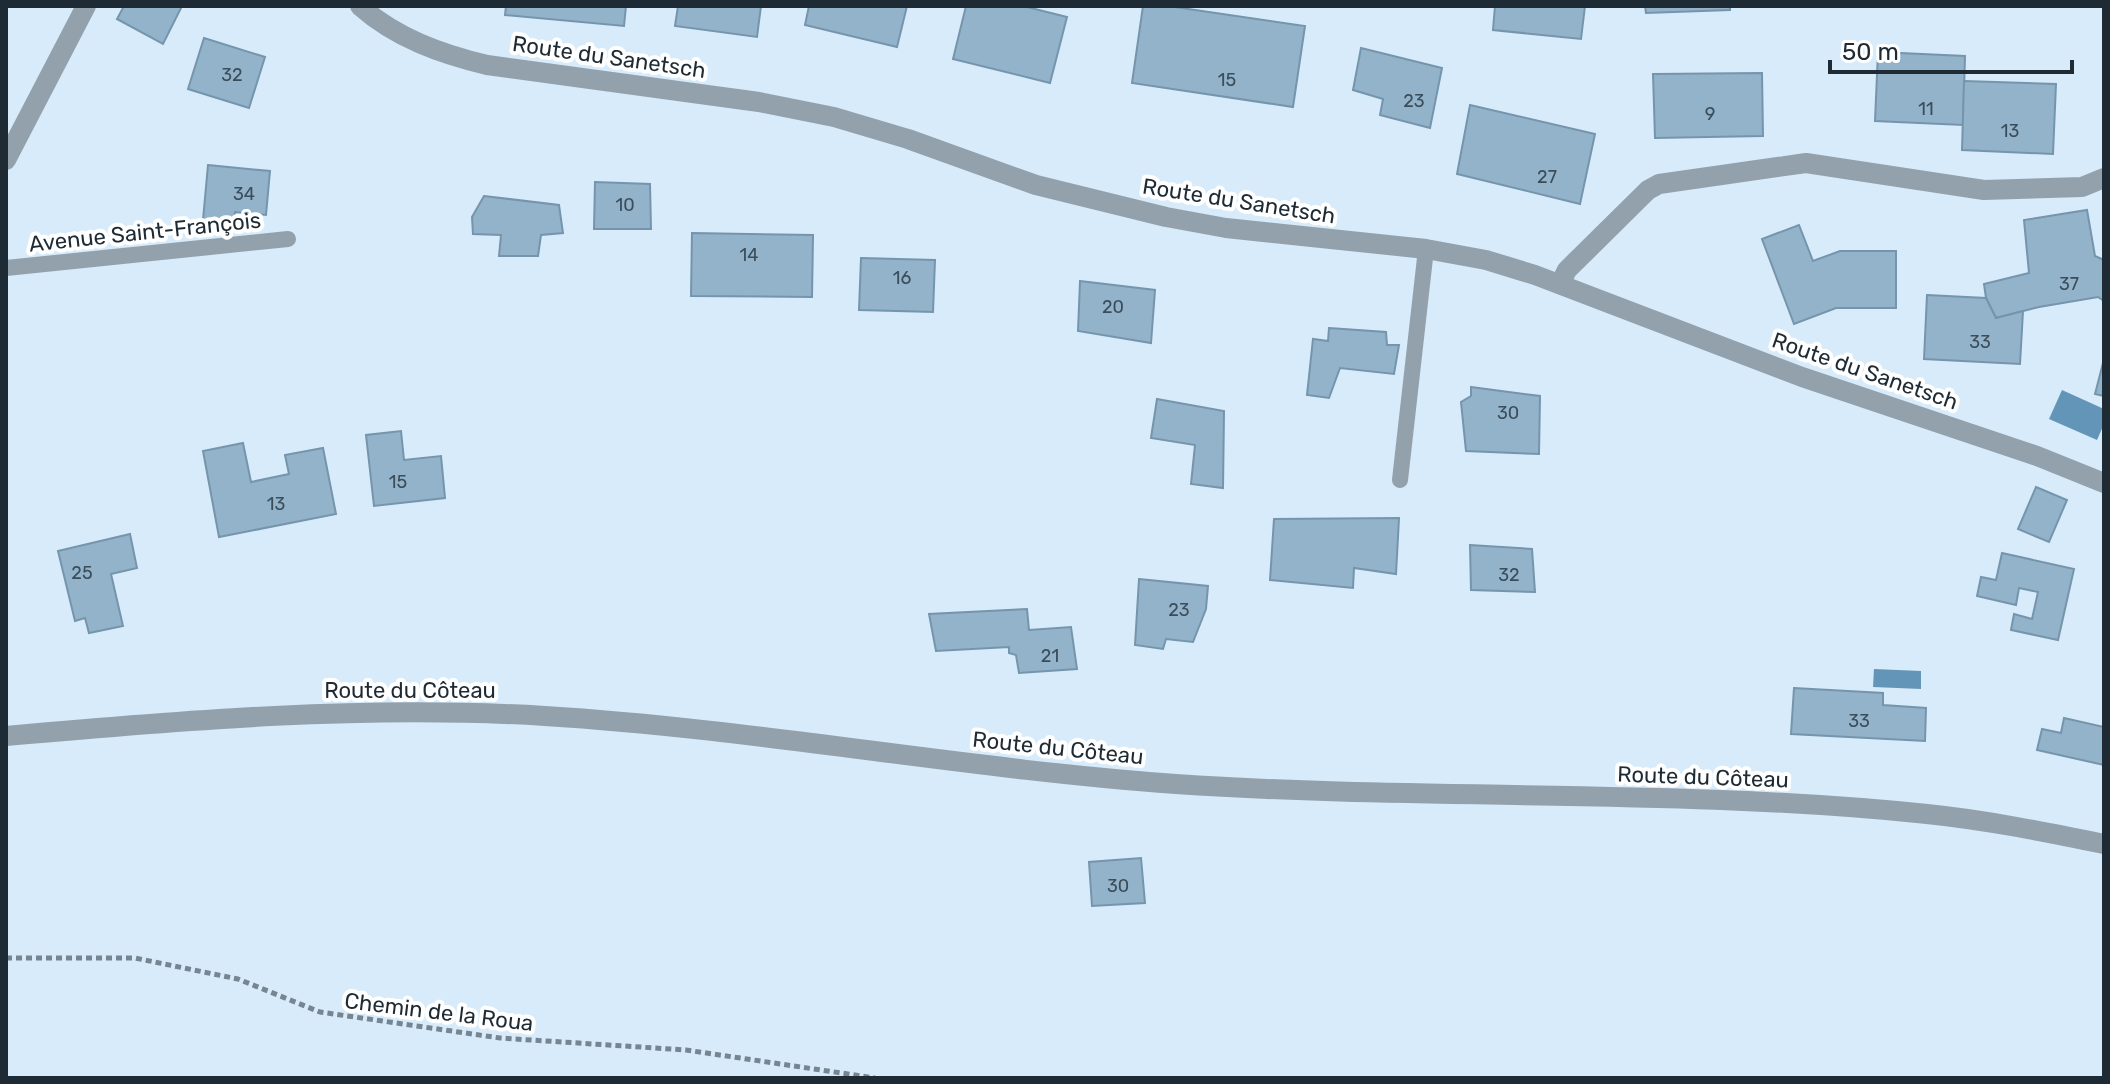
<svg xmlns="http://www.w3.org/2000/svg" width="2110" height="1084" font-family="Rubik,sans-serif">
  <rect width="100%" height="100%" fill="#d7ebfa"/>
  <!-- water -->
  <g fill="#6395b8">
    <polygon points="2062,390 2104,409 2104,424 2097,440 2049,419"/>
    <polygon points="1874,669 1921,671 1921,689 1873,687"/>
  </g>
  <!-- building -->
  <g fill="#92b3ca" stroke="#7595ac" stroke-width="2">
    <polygon points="124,6 182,6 163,44 117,19"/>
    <polygon points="506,6 626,6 624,26 505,15"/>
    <polygon points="678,6 761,6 757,37 675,26"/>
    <polygon points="809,6 907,6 897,47 805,25"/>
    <polygon points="966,6 1023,6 1067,17 1050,83 953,59"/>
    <polygon points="1143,6 1168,6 1305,26 1293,107 1132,83"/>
    <polygon points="1495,6 1585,6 1581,39 1493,30"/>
    <polygon points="1645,6 1730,6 1730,10 1646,13"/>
    <polygon points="204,38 265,57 249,108 188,89"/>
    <polygon points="1361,48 1442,68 1430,128 1380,115 1383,99 1353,90"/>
    <polygon points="1878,52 1965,56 1963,125 1875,121"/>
    <polygon points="1762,73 1763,136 1655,138 1653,74"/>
    <polygon points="1964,81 2056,84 2053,154 1962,150"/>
    <polygon points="1470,105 1595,134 1580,204 1457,174"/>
    <polygon points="208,165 270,171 266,215 235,212 234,224 203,220"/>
    <polygon points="595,182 650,184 651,229 594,229"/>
    <polygon points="484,196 559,205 563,233 541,235 538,256 499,256 501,235 473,234 472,217"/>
    <polygon points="2087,210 2095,256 2104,260 2104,301 2098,297 2039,307 1996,318 1986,298 1984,284 2029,273 2024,220"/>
    <polygon points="1799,225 1813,261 1840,251 1896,251 1896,308 1836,308 1794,324 1762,239"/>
    <polygon points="692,233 813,235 812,297 691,296"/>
    <polygon points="861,258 935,260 933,312 859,310"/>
    <polygon points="1080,281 1155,290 1151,343 1078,331"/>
    <polygon points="1927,295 1986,298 1996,318 2023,311 2020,364 1924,359"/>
    <polygon points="1329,328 1386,332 1387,345 1399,345 1394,374 1340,368 1329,398 1307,395 1313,339 1328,341"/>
    <polygon points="2104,359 2104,396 2095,394"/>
    <polygon points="1471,387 1540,396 1539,454 1466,451 1461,402 1471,396"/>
    <polygon points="1157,399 1224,411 1223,488 1191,484 1195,445 1151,438"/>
    <polygon points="401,431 404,460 441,456 445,498 374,506 366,435"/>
    <polygon points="243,443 251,482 289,474 285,455 323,448 336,514 219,537 203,451"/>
    <polygon points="2036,487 2067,500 2049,542 2018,529"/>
    <polygon points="1399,518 1396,574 1354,568 1353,588 1270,580 1274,519"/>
    <polygon points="130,534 137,568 111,574 123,626 89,633 85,618 75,621 58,551"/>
    <polygon points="1470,545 1532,549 1535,592 1471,590"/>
    <polygon points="2002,553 2074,569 2058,640 2011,630 2014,614 2032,619 2038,592 2019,588 2016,605 1977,596 1981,577 1996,580"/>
    <polygon points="1139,579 1208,586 1206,609 1193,642 1166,639 1163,649 1135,645"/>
    <polygon points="1027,609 1029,630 1071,627 1077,669 1019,673 1016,655 1009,653 1009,647 936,651 929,614"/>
    <polygon points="1794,688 1883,693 1883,705 1926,708 1925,741 1791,734"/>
    <polygon points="2064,718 2104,727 2104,765 2037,750 2042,729 2061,733"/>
    <polygon points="1141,858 1145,903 1092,906 1089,862"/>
  </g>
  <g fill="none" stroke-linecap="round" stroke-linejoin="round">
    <!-- path -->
    <polyline stroke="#758591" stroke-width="5" stroke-dasharray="6 4" stroke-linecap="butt" points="6,958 135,958 238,979 320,1012 500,1038 686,1050 875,1078"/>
    <!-- service -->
    <g stroke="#93a1ac" stroke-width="16">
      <polyline points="6,268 288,239"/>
      <polyline points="1400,480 1426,249"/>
    </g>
    <!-- minor -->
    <g stroke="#93a1ac" stroke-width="20">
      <polyline points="6,160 86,6"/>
      <polyline points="1560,284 1567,270 1648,190 1659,184 1806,163 1984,190 2082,187 2104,178"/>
    </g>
    <!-- tertiary -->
    <g stroke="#93a1ac" stroke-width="20">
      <path d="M360 6C396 38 441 54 487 65L759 102 834 117 908 139 1036 185 1166 217 1226 228 1426 249 1486 260 1535 275 1802 377 2037 456 2104 483"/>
      <path d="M6 736C185 720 365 705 545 716 756 729 965 769 1176 784 1426 801 1678 788 1927 814 1986 820 2045 832 2104 844"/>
    </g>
  </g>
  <g text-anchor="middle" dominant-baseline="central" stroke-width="8" stroke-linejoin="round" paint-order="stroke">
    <!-- number labels -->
    <g font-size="18" fill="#3b4d5a">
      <text x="232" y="75">32</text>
      <text x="1227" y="80">15</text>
      <text x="1414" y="101">23</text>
      <text x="1926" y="109">11</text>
      <text x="1710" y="114">9</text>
      <text x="2010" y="131">13</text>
      <text x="1547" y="177">27</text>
      <text x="244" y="194">34</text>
      <text x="625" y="205">10</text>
      <text x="749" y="255">14</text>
      <text x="902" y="278">16</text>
      <text x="2069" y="284">37</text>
      <text x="1113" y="307">20</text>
      <text x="1980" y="342">33</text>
      <text x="1508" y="413">30</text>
      <text x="398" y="482">15</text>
      <text x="276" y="504">13</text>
      <text x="82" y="573">25</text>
      <text x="1509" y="575">32</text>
      <text x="1179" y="610">23</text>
      <text x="1050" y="656">21</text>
      <text x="1859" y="721">33</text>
      <text x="1118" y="886">30</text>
    </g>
    <!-- street labels -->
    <g font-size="22" fill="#1e2b34" stroke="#fff">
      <text transform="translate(609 57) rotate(8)">Route du Sanetsch</text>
      <text transform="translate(1239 201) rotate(9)">Route du Sanetsch</text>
      <text transform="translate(145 232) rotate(-6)">Avenue Saint-François</text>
      <text transform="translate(1865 371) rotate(19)">Route du Sanetsch</text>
      <text x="410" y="690">Route du Côteau</text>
      <text transform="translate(1058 748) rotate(6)">Route du Côteau</text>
      <text transform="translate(1703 777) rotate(2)">Route du Côteau</text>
      <text transform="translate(439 1012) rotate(7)">Chemin de la Roua</text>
    </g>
  </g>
  <!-- border -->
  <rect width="2110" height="1084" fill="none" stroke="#1e2b34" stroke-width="16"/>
  <!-- scale -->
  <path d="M1830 60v12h242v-12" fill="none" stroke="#1e2b34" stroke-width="4"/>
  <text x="1842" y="60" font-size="24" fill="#1e2b34" stroke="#ffffff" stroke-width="6" paint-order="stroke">50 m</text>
</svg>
